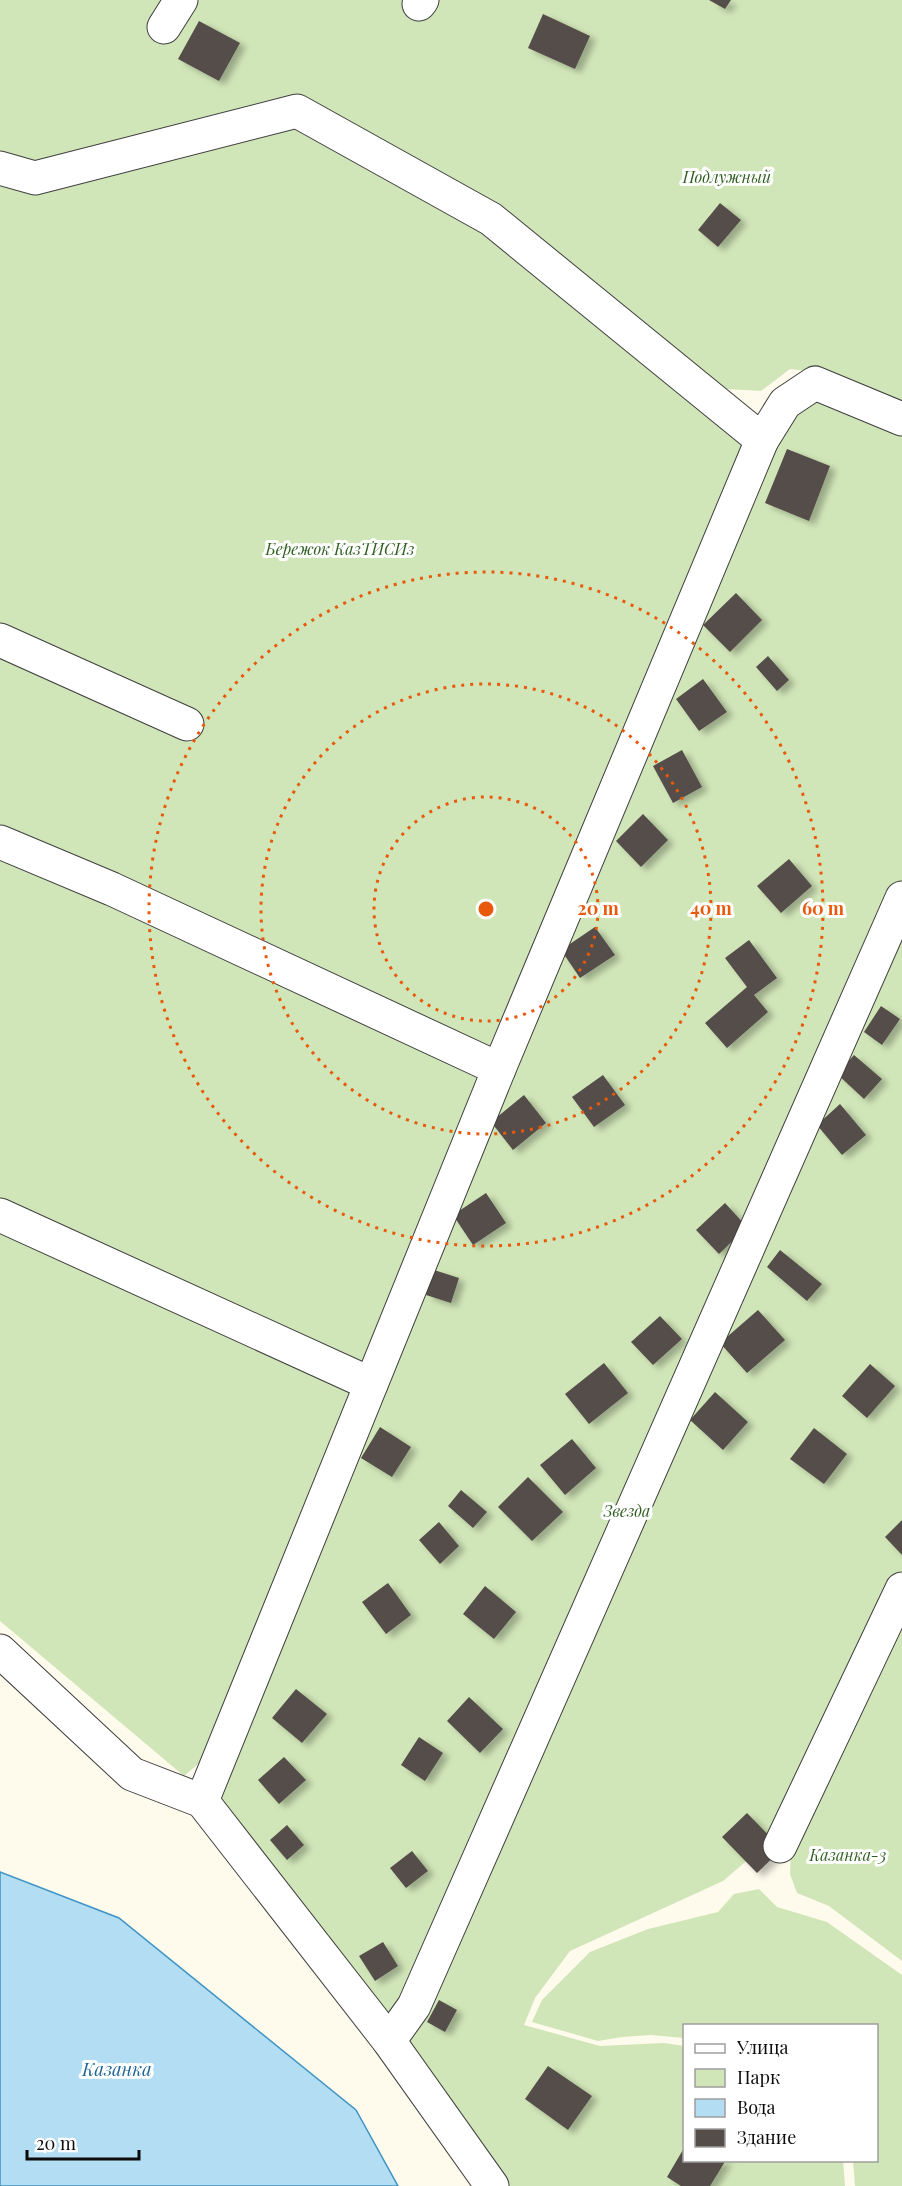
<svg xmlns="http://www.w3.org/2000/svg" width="902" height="2186" font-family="'Playfair Display',serif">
  <defs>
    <filter id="shadow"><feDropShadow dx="6" dy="4" stdDeviation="3" flood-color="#0004"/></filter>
  </defs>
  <rect width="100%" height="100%" fill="#fefaec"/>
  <!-- green -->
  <g fill="#d1e6b8">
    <polygon points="0,0 902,0 902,408 817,372 790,369 761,391 710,388 298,103 33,168 0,158"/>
    <polygon points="298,122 486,227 749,447 217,1748 184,1776 0,1621 0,176"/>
    <polygon points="813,397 902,432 902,1570 779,1833 723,1881 570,1951 535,1998 524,2025 600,2046 664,2043 684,2046 684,2160 843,2161 845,2186 509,2186 215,1797 777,434"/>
    <polygon points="902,1612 902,1961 829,1906 797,1893 790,1874 791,1848"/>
    <polygon points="759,1889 777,1907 827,1922 902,1975 902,2186 855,2186 853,2161 876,2160 876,2026 684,2026 684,2038 651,2035 622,2037 598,2041 532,2022 542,2000 590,1952 648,1929 718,1912 734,1894"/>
  </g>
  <!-- water -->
  <polygon fill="#b3ddf2" stroke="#3e94c5" stroke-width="1.5" points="0,1872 119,1918 356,2110 398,2186 0,2186"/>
  <!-- building -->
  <g fill="#544d49" filter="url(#shadow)">
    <polygon points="709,0 731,0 725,9"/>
    <polygon points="543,14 590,36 575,69 528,48"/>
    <polygon points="199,21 240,43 219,81 178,59"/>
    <polygon points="720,203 741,220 718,247 698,230"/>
    <polygon points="787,449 830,466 809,521 765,503"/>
    <polygon points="736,593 762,620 730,652 703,625"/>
    <polygon points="768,656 789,680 777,691 756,667"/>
    <polygon points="703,679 727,712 699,731 676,699"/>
    <polygon points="682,750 702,787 673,803 653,766"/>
    <polygon points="643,814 668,840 641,867 616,841"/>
    <polygon points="789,859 812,886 781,913 757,886"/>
    <polygon points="595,927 615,955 580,978 561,950"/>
    <polygon points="749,940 777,978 754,995 768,1012 727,1048 705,1023 747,987 725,958"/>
    <polygon points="881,1006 900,1019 882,1045 864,1032"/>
    <polygon points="854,1055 882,1079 864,1099 837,1074"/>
    <polygon points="603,1075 625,1105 594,1127 572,1097"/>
    <polygon points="524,1095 546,1123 513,1150 491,1122"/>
    <polygon points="840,1104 866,1135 842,1155 817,1125"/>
    <polygon points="486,1193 506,1223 473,1245 453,1215"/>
    <polygon points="725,1203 747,1227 719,1254 696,1230"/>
    <polygon points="780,1250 822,1284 807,1301 767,1267"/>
    <polygon points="434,1270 459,1278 451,1303 426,1295"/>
    <polygon points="758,1310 785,1340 747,1373 720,1343"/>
    <polygon points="660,1316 682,1339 653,1365 631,1342"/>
    <polygon points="604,1363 628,1393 589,1424 565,1394"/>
    <polygon points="870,1364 895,1386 867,1418 842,1396"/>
    <polygon points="715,1392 748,1422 723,1450 690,1420"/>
    <polygon points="380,1427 411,1447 392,1477 361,1458"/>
    <polygon points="814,1428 847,1454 824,1484 790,1459"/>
    <polygon points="572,1439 596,1468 565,1495 540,1465"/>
    <polygon points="528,1477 563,1512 532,1541 498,1507"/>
    <polygon points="461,1490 487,1512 473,1528 448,1506"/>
    <polygon points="902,1520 902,1555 885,1537"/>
    <polygon points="439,1522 459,1546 440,1564 419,1540"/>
    <polygon points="388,1583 411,1615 386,1634 362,1602"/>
    <polygon points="485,1586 516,1612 494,1639 463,1614"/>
    <polygon points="296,1689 327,1714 302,1743 272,1718"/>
    <polygon points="469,1697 503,1729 480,1753 447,1721"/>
    <polygon points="419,1737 443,1753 425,1781 401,1765"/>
    <polygon points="284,1757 306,1780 279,1804 258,1780"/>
    <polygon points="747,1813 782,1849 757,1873 722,1837"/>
    <polygon points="287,1825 304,1845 287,1860 270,1840"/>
    <polygon points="412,1851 428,1871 406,1888 390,1868"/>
    <polygon points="383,1942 398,1966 375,1981 359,1956"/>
    <polygon points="439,2000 457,2010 445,2032 427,2022"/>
    <polygon points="548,2066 592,2096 568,2130 525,2099"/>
    <polygon points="684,2148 684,2160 726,2160 710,2186 681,2186 667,2177"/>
  </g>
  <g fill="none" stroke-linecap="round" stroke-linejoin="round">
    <defs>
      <g id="minor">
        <polyline points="419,4 422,0"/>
        <polyline points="164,27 181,0"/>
        <polyline points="0,168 35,178 297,111 491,219 762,440 785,403 815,383 902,419"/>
        <polyline points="0,640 187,724"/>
        <polyline points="0,842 112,889 499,1069"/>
        <polyline points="0,1215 371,1384"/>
        <polyline points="0,1651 132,1774 202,1801 389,2041 492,2186"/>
        <polyline points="202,1801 499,1069 762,440"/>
        <polyline points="780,1846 902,1589"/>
        <polyline points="389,2041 414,2006 902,898"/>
      </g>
    </defs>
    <!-- minor casing -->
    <use href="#minor" stroke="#3f3f3f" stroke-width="35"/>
    <!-- minor -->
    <use href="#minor" stroke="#fff" stroke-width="33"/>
  </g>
  <!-- distance rings -->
  <g fill="none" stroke="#e8590c" stroke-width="3" stroke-dasharray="3 6">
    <circle cx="486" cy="909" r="112"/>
    <circle cx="486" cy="909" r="225"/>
    <circle cx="486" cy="909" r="337"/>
  </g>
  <g text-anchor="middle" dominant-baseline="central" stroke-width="6" stroke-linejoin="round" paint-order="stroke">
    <!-- park labels -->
    <g font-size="16" font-style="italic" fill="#305f20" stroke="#fff">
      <text x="727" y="176">Подлужный</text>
      <text x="340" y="548">Бережок КазТИСИз</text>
      <text x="627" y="1510">Звезда</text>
      <text x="848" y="1854">Казанка-3</text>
    </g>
    <!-- water labels -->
    <g font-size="18" font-style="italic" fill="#1d6596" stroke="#fff">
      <text x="117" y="2069">Казанка</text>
    </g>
  </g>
  <circle cx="486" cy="909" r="9" fill="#e8590c" stroke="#fff" stroke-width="3"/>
  <g font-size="18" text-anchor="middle" font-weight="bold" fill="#e8590c" stroke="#fff" stroke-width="6" stroke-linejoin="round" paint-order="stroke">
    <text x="598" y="915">20 m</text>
    <text x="711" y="915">40 m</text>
    <text x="823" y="915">60 m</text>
  </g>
  <!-- legend -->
  <rect x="683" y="2024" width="195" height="138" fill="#ffffff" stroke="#9e9e9e" stroke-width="1.5"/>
  <rect x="695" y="2044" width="30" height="9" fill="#ffffff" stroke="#9e9e9e" stroke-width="1.5"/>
  <text x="737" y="2054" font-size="18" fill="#0c0c0c">Улица</text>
  <rect x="695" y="2069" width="30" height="18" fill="#d1e6b8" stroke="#9e9e9e" stroke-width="1.5"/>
  <text x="737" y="2084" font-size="18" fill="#0c0c0c">Парк</text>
  <rect x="695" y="2099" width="30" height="18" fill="#b3ddf2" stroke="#9e9e9e" stroke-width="1.5"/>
  <text x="737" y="2114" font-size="18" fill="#0c0c0c">Вода</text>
  <rect x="695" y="2129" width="30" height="18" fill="#544d49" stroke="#9e9e9e" stroke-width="1.5"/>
  <text x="737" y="2144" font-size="18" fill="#0c0c0c">Здание</text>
  <!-- scale -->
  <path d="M27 2150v9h112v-9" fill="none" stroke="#0c0c0c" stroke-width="3"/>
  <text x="36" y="2150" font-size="18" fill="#0c0c0c" stroke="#ffffff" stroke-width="4.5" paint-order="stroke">20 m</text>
</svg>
